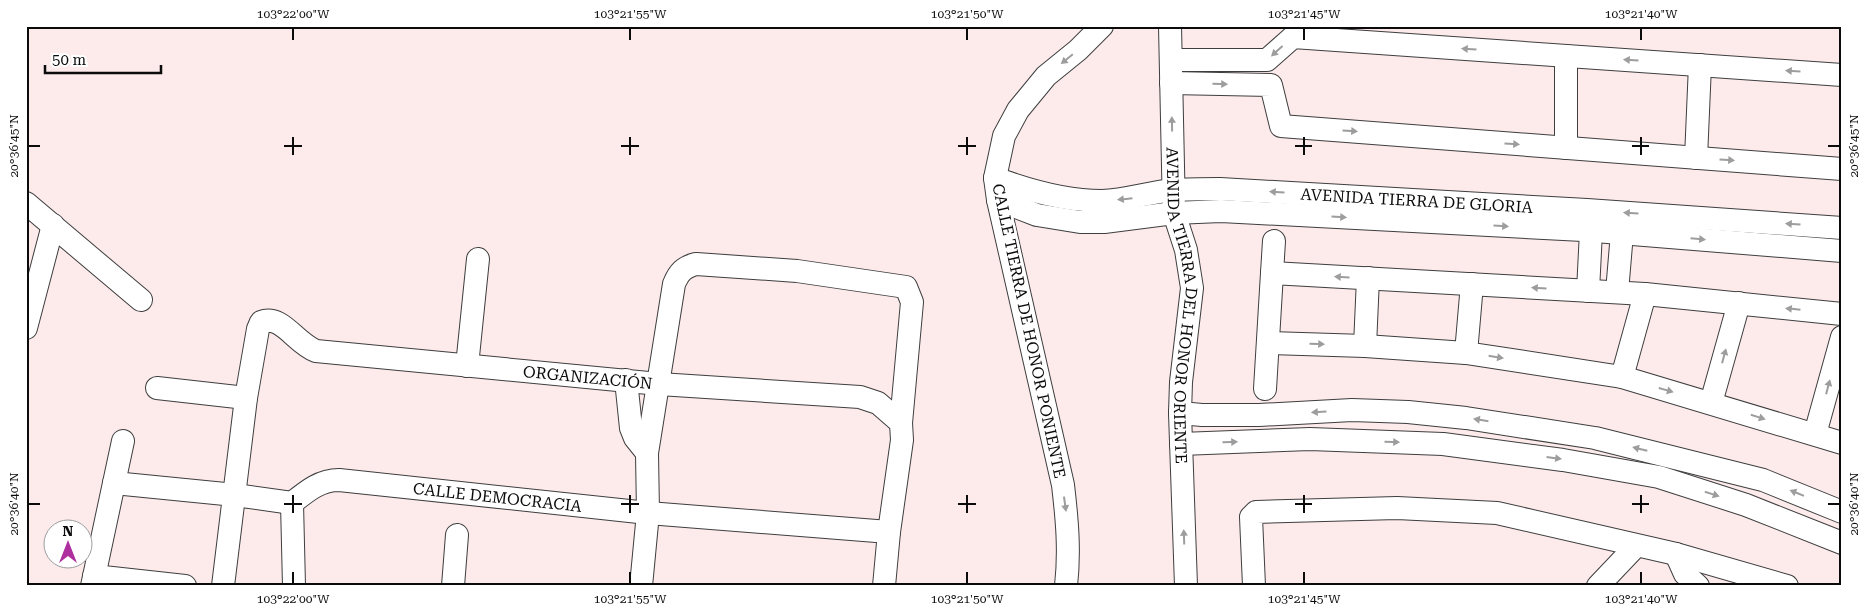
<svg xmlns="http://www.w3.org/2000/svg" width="1868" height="612" font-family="'Roboto Serif',serif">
  <rect width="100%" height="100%" fill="#fdeaeb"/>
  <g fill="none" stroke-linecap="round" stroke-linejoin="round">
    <defs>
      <g id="minor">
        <path id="s1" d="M1170 26 1174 213 1186 250 1192 288 1181 382 1180 413 1186 586"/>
        <polyline points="1566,56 1566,148"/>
        <polyline points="1171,60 1267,60 1293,37 1842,75"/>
        <polyline points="1171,83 1271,85 1281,126 1842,169"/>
        <polyline points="1696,158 1700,65"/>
        <path id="s2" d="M995 178C1030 191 1065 201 1102 201 1127 200 1150 192 1174 190 1189 189 1204 189 1220 189L1587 210 1842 228"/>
        <polyline points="998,200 1037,215 1080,222 1104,222 1174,213 1221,211 1583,230 1842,251"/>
        <polyline points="26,203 141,300"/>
        <polyline points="1272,273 1274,241"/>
        <polyline points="1588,291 1591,231"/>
        <polyline points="1617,292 1622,233"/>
        <polyline points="26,328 53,225"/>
        <polyline points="1268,343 1365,346 1466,353 1622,377 1842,443"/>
        <polyline points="1365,346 1368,278"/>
        <polyline points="1466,353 1472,284"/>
        <polyline points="467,366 478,259"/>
        <polyline points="1622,377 1645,294"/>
        <polyline points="626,380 631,428 635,438 647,453"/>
        <polyline points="157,388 246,398"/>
        <polyline points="1265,389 1272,273 1645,294 1842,314"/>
        <polyline points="1711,403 1739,303"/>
        <polyline points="1180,413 1202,415 1259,415 1352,410 1408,412 1466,418 1595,438 1763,480 1842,512"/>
        <polyline points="1815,434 1842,337"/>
        <polyline points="1181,444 1310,439 1443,444 1563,460 1659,477 1746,505 1842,543"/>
        <path id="s3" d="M114 483 235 495 292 503C307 491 320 480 339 480L648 513 889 532"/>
        <polyline points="292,503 294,586"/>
        <polyline points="1676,554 1685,574 1698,586"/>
        <polyline points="94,576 185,586"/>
        <polyline points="92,586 123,441"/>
        <path id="s4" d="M223 586 246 398 258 329 261 322C282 314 295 343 316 351L659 384 860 397 878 403 901 423"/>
        <polyline points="453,586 457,535"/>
        <path d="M641 586 648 513 647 453 674 284C679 272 684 267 696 264L797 271 906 287 912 302 901 423 902 440 889 532 884 586"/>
        <path d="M1066 586C1070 551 1067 519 1063 485L998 200 995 178 1004 136 1018 110 1046 76 1078 50 1102 26"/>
        <polyline points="1254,586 1251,517 1256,512 1397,508 1497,513 1676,554 1787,586"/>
        <polyline points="1598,586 1636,546"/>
      </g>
    </defs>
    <!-- minor casing -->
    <use href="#minor" stroke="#3e3e3e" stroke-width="24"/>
    <!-- minor -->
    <use href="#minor" stroke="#fff" stroke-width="22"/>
  </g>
  <!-- one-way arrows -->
  <defs><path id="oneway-solid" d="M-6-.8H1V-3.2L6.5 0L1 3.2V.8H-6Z" transform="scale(1.25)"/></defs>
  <g fill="#9d9d9d">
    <use href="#oneway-solid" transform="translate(1469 49) rotate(-176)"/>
    <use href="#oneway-solid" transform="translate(1277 51) rotate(138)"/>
    <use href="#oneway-solid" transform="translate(1067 59) rotate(141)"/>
    <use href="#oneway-solid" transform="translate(1631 60) rotate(-176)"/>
    <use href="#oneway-solid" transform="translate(1793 71) rotate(-176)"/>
    <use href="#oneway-solid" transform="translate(1220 84) rotate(1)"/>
    <use href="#oneway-solid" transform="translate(1172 124) rotate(-91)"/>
    <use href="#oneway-solid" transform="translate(1350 131) rotate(4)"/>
    <use href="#oneway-solid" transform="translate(1512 144) rotate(4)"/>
    <use href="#oneway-solid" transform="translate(1727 160) rotate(4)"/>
    <use href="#oneway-solid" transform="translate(1277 192) rotate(-177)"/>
    <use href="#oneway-solid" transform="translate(1125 199) rotate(174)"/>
    <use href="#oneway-solid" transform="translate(1631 213) rotate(-177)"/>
    <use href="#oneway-solid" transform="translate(1339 217) rotate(3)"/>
    <use href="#oneway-solid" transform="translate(1793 224) rotate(-176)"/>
    <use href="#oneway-solid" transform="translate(1501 226) rotate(3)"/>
    <use href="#oneway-solid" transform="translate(1698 239) rotate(5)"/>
    <use href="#oneway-solid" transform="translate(1342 277) rotate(-177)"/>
    <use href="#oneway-solid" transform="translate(1539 288) rotate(-177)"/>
    <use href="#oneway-solid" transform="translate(1793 309) rotate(-174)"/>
    <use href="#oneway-solid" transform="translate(1317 344) rotate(2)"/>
    <use href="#oneway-solid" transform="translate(1724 356) rotate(-75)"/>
    <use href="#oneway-solid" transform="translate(1496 357) rotate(9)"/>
    <use href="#oneway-solid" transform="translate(1828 387) rotate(-75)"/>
    <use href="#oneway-solid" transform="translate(1666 390) rotate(16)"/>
    <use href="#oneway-solid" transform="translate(1319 412) rotate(177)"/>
    <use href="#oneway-solid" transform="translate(1758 417) rotate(17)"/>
    <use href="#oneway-solid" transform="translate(1481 420) rotate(-171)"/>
    <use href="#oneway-solid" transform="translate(1230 442) rotate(-2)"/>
    <use href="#oneway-solid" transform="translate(1392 442) rotate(2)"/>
    <use href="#oneway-solid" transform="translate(1640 449) rotate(-166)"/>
    <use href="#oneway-solid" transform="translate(1554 458) rotate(7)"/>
    <use href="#oneway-solid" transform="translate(1797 493) rotate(-158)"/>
    <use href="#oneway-solid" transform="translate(1712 494) rotate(18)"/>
    <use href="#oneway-solid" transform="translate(1065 504) rotate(82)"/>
    <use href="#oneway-solid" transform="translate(1184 537) rotate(-92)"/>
  </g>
  <!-- ticks -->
  <path fill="none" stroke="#0b0b0b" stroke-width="2" d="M293 28V40M630 28V40M967 28V40M1304 28V40M1641 28V40M293 137V155M630 137V155M967 137V155M1304 137V155M1641 137V155M28 146H40M284 146H302M621 146H639M958 146H976M1295 146H1312M1632 146H1649M1828 146H1840M293 495V513M630 495V513M967 495V513M1304 495V513M1641 495V513M28 504H40M284 504H302M621 504H639M958 504H976M1295 504H1312M1632 504H1649M1828 504H1840M293 572V584M630 572V584M967 572V584M1304 572V584M1641 572V584"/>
  <g text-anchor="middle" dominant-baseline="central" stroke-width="5" stroke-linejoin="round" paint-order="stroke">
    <!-- street labels -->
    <g font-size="16" fill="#0b0b0b" stroke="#fff">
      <text stroke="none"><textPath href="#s2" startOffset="426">AVENIDA TIERRA DE GLORIA</textPath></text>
      <text stroke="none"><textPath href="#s1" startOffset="281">AVENIDA TIERRA DEL HONOR ORIENTE</textPath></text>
      <text transform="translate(1029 331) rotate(78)">CALLE TIERRA DE HONOR PONIENTE</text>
      <text stroke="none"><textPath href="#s4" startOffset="605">ORGANIZACIÓN</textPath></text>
      <text stroke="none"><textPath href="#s3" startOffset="392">CALLE DEMOCRACIA</textPath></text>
    </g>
  </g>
  <!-- border -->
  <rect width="1868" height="612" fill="none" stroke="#ffffff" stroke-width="55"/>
  <!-- north arrow -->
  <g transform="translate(68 544)"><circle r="24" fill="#ffffff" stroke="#9d9d9d"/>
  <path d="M0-4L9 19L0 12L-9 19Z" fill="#af2f9e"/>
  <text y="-8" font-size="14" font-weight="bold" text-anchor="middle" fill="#0b0b0b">N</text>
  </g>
  <!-- scale -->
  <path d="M45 65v8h116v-8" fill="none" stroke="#0b0b0b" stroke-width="2.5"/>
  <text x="52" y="65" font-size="15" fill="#0b0b0b" stroke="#ffffff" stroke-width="4" paint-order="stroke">50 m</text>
  <rect x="28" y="28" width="1812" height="556" fill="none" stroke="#0b0b0b" stroke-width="2"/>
  <g font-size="12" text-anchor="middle" fill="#0b0b0b">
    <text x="293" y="18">103°22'00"W</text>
    <text x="630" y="18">103°21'55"W</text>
    <text x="967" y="18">103°21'50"W</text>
    <text x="1304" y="18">103°21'45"W</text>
    <text x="1641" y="18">103°21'40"W</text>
    <text transform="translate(14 146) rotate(-90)" y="4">20°36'45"N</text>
    <text transform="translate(1854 146) rotate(-90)" y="4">20°36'45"N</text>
    <text transform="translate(14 504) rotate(-90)" y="4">20°36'40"N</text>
    <text transform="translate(1854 504) rotate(-90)" y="4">20°36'40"N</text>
    <text x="293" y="603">103°22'00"W</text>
    <text x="630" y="603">103°21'55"W</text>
    <text x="967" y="603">103°21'50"W</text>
    <text x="1304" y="603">103°21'45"W</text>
    <text x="1641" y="603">103°21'40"W</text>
  </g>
</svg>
